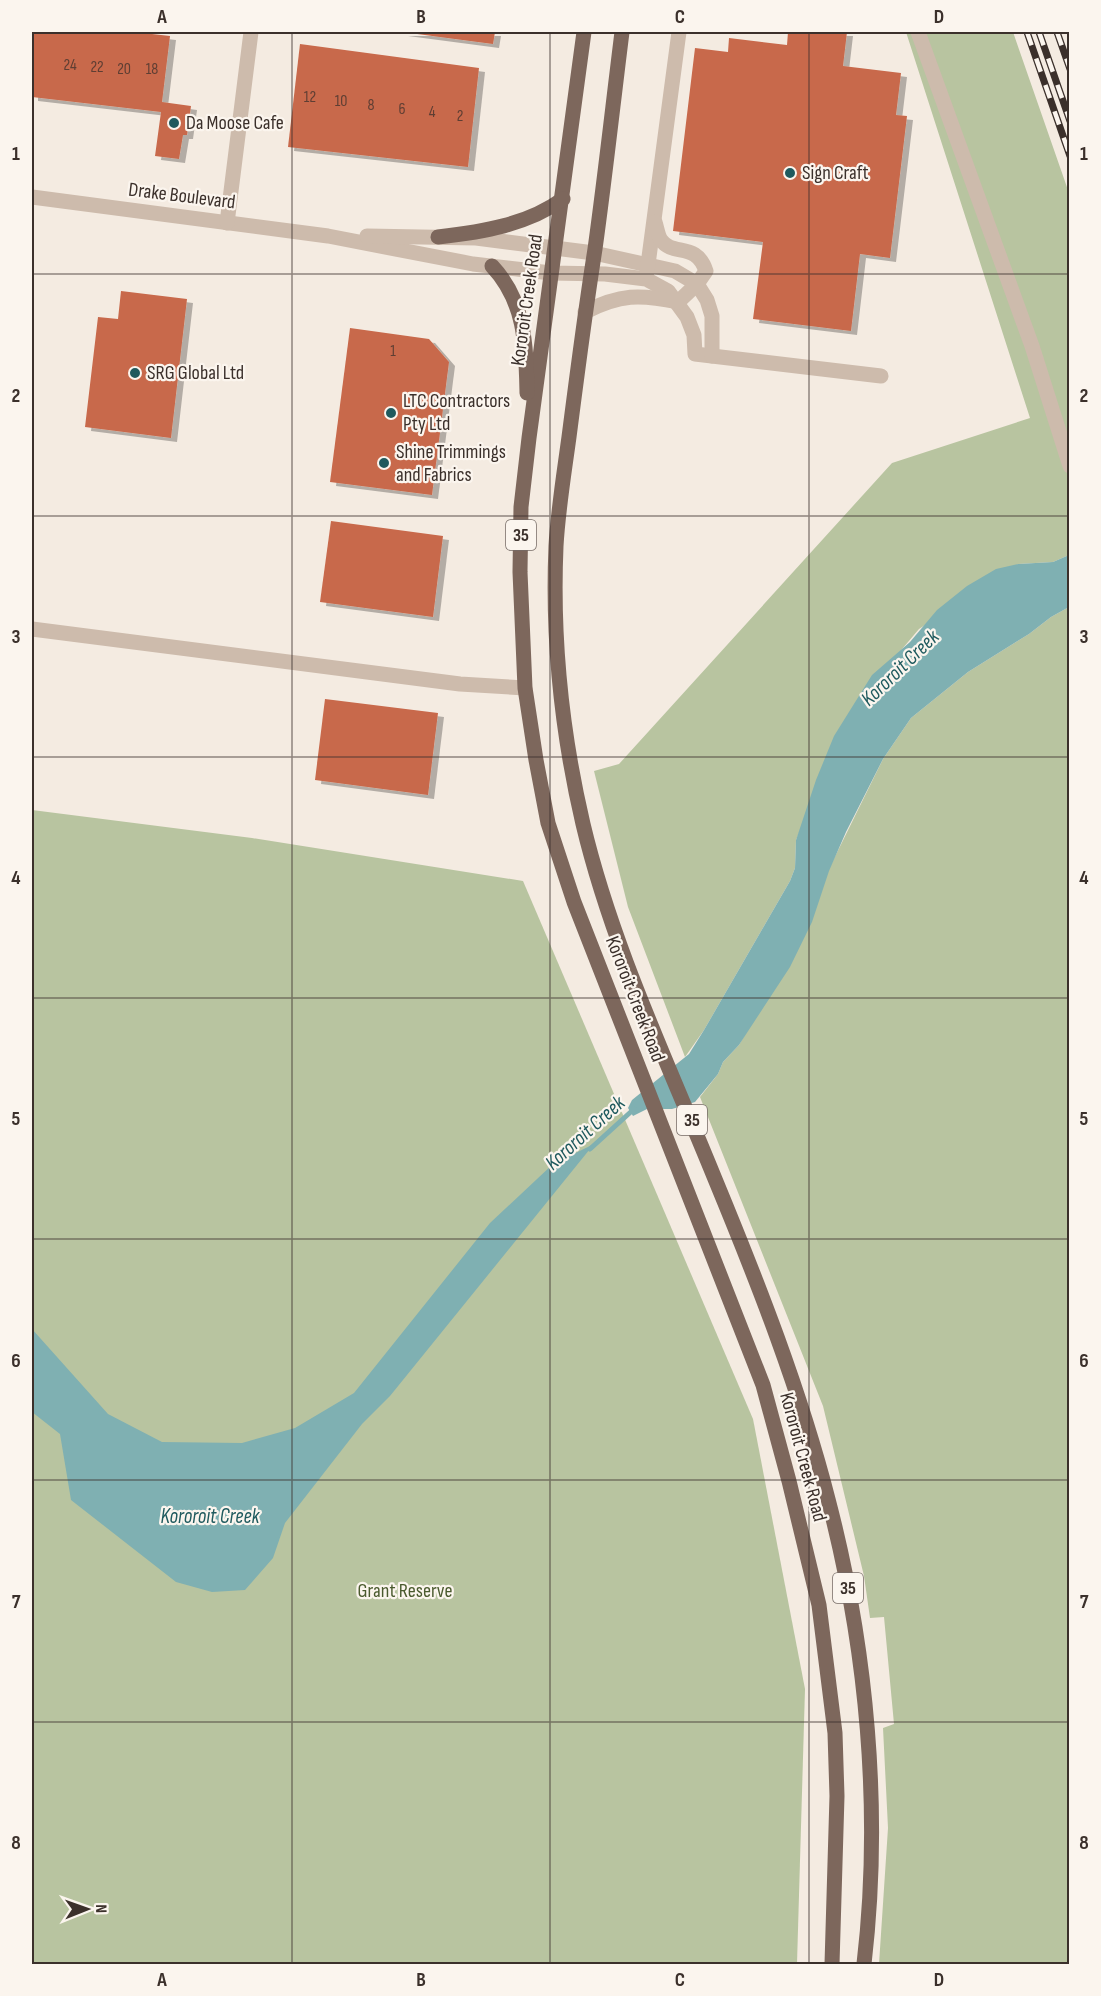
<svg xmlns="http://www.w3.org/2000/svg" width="1101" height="1996" font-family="'Sofia Sans Condensed',sans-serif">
  <defs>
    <filter id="shadow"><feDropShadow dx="6" dy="4" stdDeviation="0" flood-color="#0004"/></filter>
  </defs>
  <rect width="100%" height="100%" fill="#f4ebe1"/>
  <!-- green -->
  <g fill="#b8c4a0">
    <polygon points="906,32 1013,32 1069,193 1069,555 1053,562 1018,564 919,629 897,655 807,814 796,840 795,868 790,881 704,1030 685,1057 628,907 594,771 619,764 892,463 1030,418"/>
    <polygon points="1069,607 1069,1964 879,1964 888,1828 883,1728 894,1724 884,1617 870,1618 864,1576 823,1406 700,1097 718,1074 723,1062 739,1045 761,1007 883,759 911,718 968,672 1029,634 1051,617"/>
    <polygon points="32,810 252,838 523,881 753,1419 805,1689 797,1964 32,1964"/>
  </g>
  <!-- water -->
  <g fill="#7fb0b2">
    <polygon points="1069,555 1069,607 1051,617 1029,634 968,672 911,718 883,759 846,832 829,871 812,922 790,967 739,1045 723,1062 718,1074 695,1102 672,1109 647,1109 633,1116 628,1108 632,1100 689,1054 704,1030 790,881 795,868 796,840 816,780 834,736 872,675 910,642 937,610 967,586 996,569 1018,564 1053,562"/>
    <polygon points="594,1144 390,1396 362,1424 285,1523 273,1558 245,1590 212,1592 176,1582 71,1500 60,1434 32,1412 32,1329 108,1414 162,1442 242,1443 295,1428 354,1393 490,1223 553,1164"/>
  </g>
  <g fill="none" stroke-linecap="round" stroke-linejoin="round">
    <!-- stream -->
    <polyline stroke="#7fb0b2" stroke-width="5" points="590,1149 634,1109"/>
  </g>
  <!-- building -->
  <g fill="#c8694b" filter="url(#shadow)">
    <polygon points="32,32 134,32 170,36 162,102 191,106 187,135 183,135 179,159 155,156 161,112 32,97"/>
    <polygon points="402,32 495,32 493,44"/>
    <polygon points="788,32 847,32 843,66 901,73 896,115 907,116 890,258 860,254 851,331 753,319 763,242 673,231 695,48 728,52 729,38 787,45"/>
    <polygon points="300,44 479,68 468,167 288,147"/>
    <polygon points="121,291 187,299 171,438 85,427 98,317 118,319"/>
    <polygon points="350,328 429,339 449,362 432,495 330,482"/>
    <polygon points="331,521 443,536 433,617 320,602"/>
    <polygon points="325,699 438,713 428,795 315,780"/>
  </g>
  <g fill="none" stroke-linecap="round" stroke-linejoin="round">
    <!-- minor -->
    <g stroke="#cdbbac" stroke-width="15">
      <polyline points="918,32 1032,346 1070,466"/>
      <polyline points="32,197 328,236 473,264 551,273 605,274 646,279 668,291 687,317 694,335 695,354 881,376"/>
      <polyline points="227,223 251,32"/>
      <polyline points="367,236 476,238 594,253 675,271 697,284 707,300 712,316 712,356"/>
      <polyline points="647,272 679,32"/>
      <path d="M585 312C620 294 640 294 678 302L697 284 706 271C696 241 673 257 661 240 658 236 657 228 655 222"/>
      <polyline points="32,629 460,684 525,688"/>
    </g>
    <!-- major -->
    <g stroke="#7d675c" stroke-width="15">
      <polyline points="584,32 529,438 521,507 520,572 525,688 536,760 548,823 574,902 763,1385 789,1481 819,1605 835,1733 837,1796 832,1964"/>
      <path d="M622 32C613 104 605 177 595 249 585 312 577 375 569 437 564 474 558 510 556 546 552 639 562 734 583 824 612 946 668 1063 715 1179 758 1283 800 1390 828 1499 867 1648 882 1811 864 1964"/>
      <path d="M438 237C482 232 527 225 563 199"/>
      <path d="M492 266C526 302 526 347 527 393"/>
    </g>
    <defs>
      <g id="rail">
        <polyline points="1027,32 1070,156"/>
        <polyline points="1039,32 1070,121"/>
        <polyline points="1057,32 1070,69"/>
      </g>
    </defs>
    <!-- rail casing -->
    <use href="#rail" stroke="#3b302b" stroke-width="7"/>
    <!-- rail -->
    <use href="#rail" stroke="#fbf5ee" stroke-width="4.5" stroke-dasharray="14" stroke-linecap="butt"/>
  </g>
  <!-- grid -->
  <path fill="none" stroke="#3b302b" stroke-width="1.5" stroke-opacity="0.55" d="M292 32V1964M550 32V1964M809 32V1964M32 274H1070M32 516H1070M32 757H1070M32 998H1070M32 1239H1070M32 1480H1070M32 1722H1070"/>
  <!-- markers -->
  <g fill="#1f5a5e" stroke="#fbf5ee" stroke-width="2">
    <circle cx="174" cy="123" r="6"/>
    <circle cx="790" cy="173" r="6"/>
    <circle cx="135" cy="373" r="6"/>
    <circle cx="391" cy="413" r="6"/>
    <circle cx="384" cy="463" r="6"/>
  </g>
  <g text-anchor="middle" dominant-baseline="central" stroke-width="4.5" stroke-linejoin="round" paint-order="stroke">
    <!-- number labels -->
    <g font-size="16" fill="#5e3e33">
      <text x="70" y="65">24</text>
      <text x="97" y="67">22</text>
      <text x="124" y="69">20</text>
      <text x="152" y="69">18</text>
      <text x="310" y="97">12</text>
      <text x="341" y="101">10</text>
      <text x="371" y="105">8</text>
      <text x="402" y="109">6</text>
      <text x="432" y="112">4</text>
      <text x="460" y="116">2</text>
      <text x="393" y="351">1</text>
    </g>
    <!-- shield labels -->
    <g fill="#fbf5ee" stroke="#756b66" stroke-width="1.5">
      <rect x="506" y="520" width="30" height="30" rx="4.5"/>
      <rect x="677" y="1105" width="30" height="30" rx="4.5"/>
      <rect x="833" y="1573" width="30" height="30" rx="4.5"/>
    </g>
    <g font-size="18" font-weight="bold" fill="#3b302b">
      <text x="521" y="535">35</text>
      <text x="692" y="1120">35</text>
      <text x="848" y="1588">35</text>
    </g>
    <!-- poi labels -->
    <g font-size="20" fill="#3b302b" stroke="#fbf5ee" text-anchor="start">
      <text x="186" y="123">Da Moose Cafe</text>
      <text x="802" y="173">Sign Craft</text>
      <text x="147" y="373">SRG Global Ltd</text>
      <text x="403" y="401">LTC Contractors<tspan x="403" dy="23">Pty Ltd</tspan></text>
      <text x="396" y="452">Shine Trimmings<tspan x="396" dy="23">and Fabrics</tspan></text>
    </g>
    <!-- street labels -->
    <g font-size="20" fill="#3b302b" stroke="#fbf5ee">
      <text transform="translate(182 196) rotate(7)">Drake Boulevard</text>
      <text transform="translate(527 300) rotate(-82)">Kororoit Creek Road</text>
      <text transform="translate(635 999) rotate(69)">Kororoit Creek Road</text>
      <text transform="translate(803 1457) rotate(75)">Kororoit Creek Road</text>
    </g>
    <!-- park labels -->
    <g font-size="20" fill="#4a5a2e" stroke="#fbf5ee">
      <text x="405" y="1591">Grant Reserve</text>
    </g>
    <!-- water labels -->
    <g font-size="21" font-style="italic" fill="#1f5a5e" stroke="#fbf5ee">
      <text transform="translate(900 668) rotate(-44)">Kororoit Creek</text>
      <text transform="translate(585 1133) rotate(-42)">Kororoit Creek</text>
      <text x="210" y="1516">Kororoit Creek</text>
    </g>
  </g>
  <!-- border -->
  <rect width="1101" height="1996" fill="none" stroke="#fbf5ee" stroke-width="66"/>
  <!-- north arrow -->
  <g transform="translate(87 1909) rotate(89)" stroke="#fbf5ee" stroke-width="4.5" paint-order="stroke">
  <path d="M0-4.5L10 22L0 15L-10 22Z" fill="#3b302b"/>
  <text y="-9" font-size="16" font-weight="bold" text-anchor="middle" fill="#3b302b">N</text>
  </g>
  <rect x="33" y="33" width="1035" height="1930" fill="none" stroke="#3b302b" stroke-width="2"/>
  <g font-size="20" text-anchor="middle" font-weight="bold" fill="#3b302b">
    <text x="162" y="23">A</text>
    <text x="421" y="23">B</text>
    <text x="680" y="23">C</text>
    <text x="939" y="23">D</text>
    <text x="16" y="160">1</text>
    <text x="1084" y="160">1</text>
    <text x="16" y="402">2</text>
    <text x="1084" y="402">2</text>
    <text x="16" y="643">3</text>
    <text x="1084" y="643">3</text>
    <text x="16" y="884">4</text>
    <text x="1084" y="884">4</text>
    <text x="16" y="1125">5</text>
    <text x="1084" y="1125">5</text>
    <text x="16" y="1367">6</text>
    <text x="1084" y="1367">6</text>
    <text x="16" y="1608">7</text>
    <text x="1084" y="1608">7</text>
    <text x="16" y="1849">8</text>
    <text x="1084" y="1849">8</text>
    <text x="162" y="1986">A</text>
    <text x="421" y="1986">B</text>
    <text x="680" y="1986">C</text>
    <text x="939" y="1986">D</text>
  </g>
</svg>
